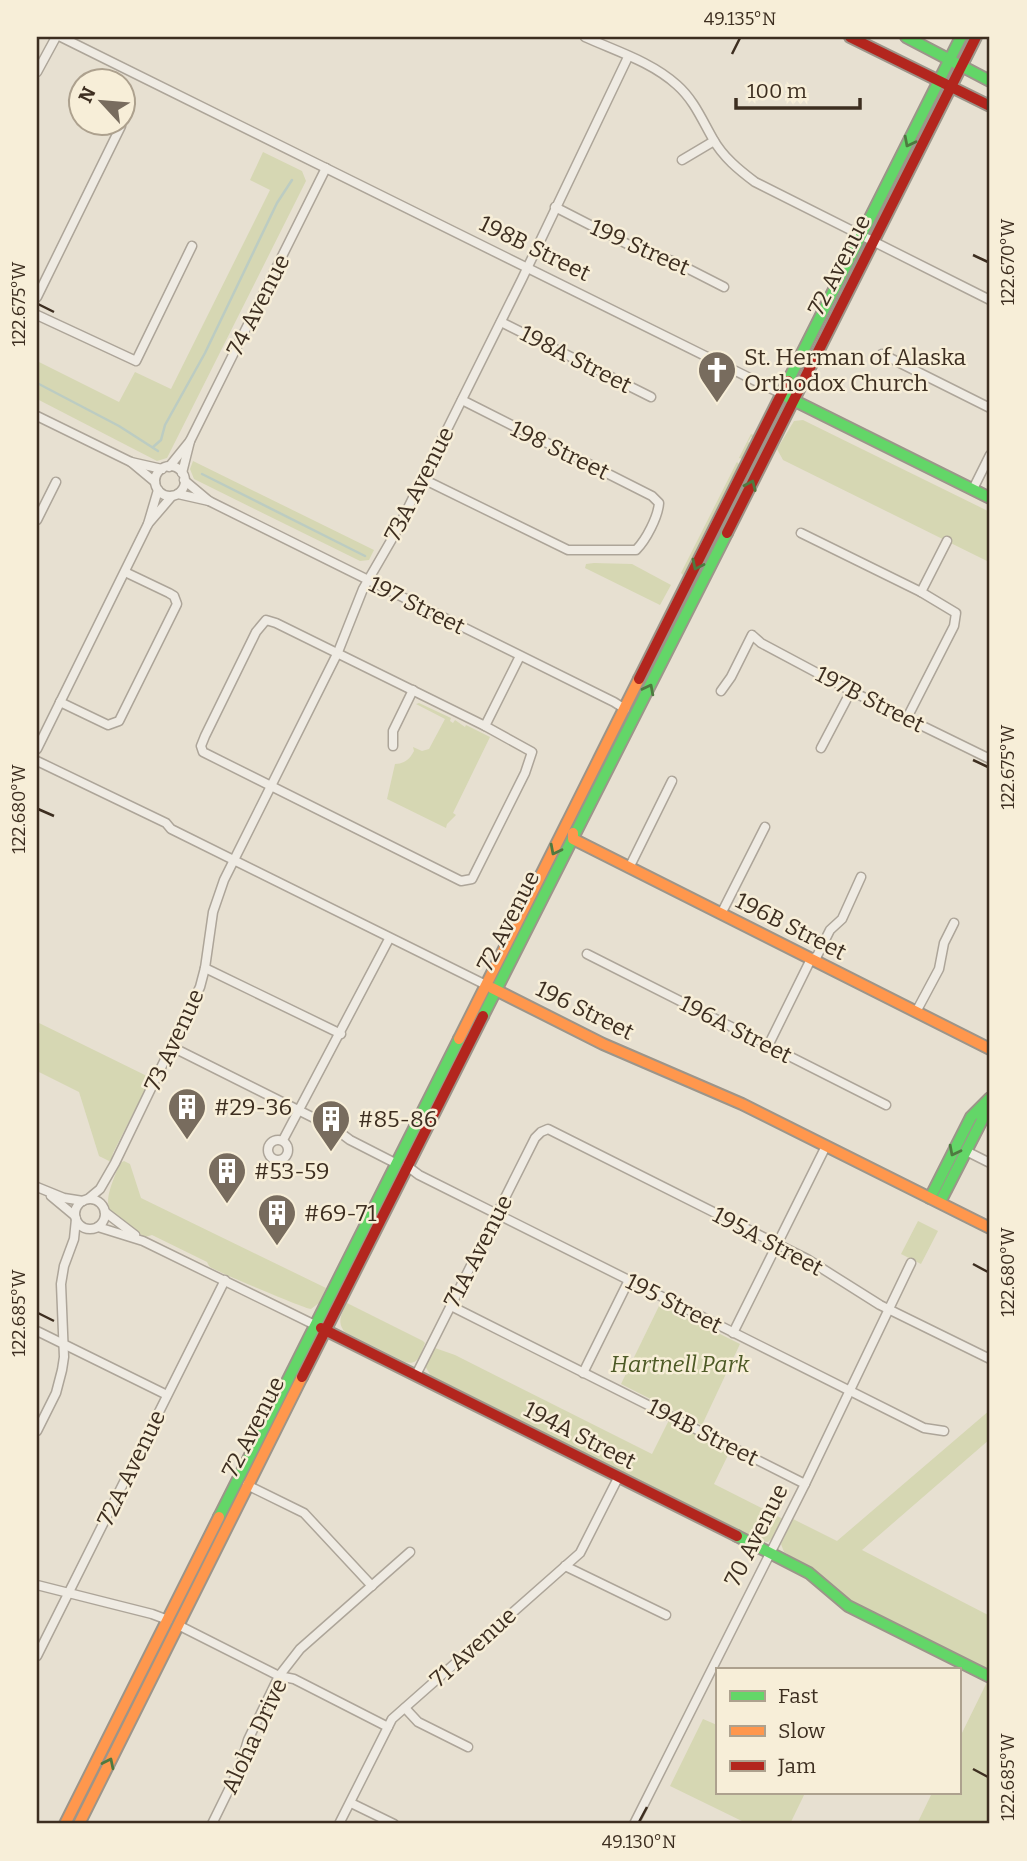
<svg xmlns="http://www.w3.org/2000/svg" width="1027" height="1861" font-family="Bitter,serif">
  <rect width="100%" height="100%" fill="#e7e0d1"/>
  <!-- green -->
  <g fill="#d6d7b3">
    <polygon points="263,152 302,171 306,181 167,458 157,461 37,399 37,361 119,402 135,372 171,389 270,190 250,180"/>
    <polygon points="803,420 990,512 990,554 987,561 783,460 777,449 794,421"/>
    <polygon points="751,434 754,435 753,437 751,437 748,442 750,443 742,459 739,458 737,462 739,464 683,575 681,573"/>
    <polygon points="193,461 374,550 369,560 360,561 194,479 190,469"/>
    <polygon points="594,563 632,564 671,585 660,605 585,568 586,564"/>
    <path d="M419 703 451 718 450 721 453 723 455 720 465 727 466 725 490 737 453 813 456 815 447 824 446 828 387 799 395 764C404 764 410 759 414 751L413 747 422 751 429 749 445 719 416 704Z"/>
    <polygon points="37,1022 151,1078 113,1153 111,1162 99,1156 79,1092 37,1071"/>
    <path d="M124 1161 130 1164 141 1198 326 1288 319 1303 311 1309C305 1309 216 1271 210 1267 209 1266 208 1264 207 1262L152 1235 145 1237C103 1210 100 1211 120 1163Z"/>
    <polygon points="918,1221 938,1231 921,1264 901,1254"/>
    <path d="M347 1303 423 1341 425 1343C421 1354 419 1366 405 1362L345 1332C336 1322 342 1313 347 1303Z"/>
    <polygon points="660,1304 740,1344 702,1425 621,1384"/>
    <polygon points="435,1348 455,1355 652,1454 669,1420 730,1451 714,1484 783,1519 775,1536 768,1542 760,1541 688,1508 683,1502 431,1376 425,1366"/>
    <polygon points="990,1410 990,1439 862,1550 990,1616 990,1671 852,1601 816,1572 784,1552 781,1544 793,1519 837,1541"/>
    <polygon points="987,1682 990,1688 990,1824 917,1824 932,1793 959,1793 959,1739"/>
    <polygon points="703,1719 717,1725 717,1793 805,1793 790,1824 748,1824 670,1786"/>
  </g>
  <g fill="none" stroke-linecap="round" stroke-linejoin="round">
    <!-- stream -->
    <g stroke="#bcccc2" stroke-width="2.5">
      <polyline points="37,383 119,426 158,451"/>
      <polyline points="153,447 161,440 165,425 205,353 277,203 292,180"/>
      <polyline points="202,474 365,556"/>
    </g>
    <defs>
      <g id="street">
        <polyline points="61,37 782,394"/>
        <path d="M585 37C616 51 652 62 677 85 694 100 702 120 713 139 723 157 739 170 755 182L990 300"/>
        <polyline points="37,72 56,37"/>
        <polyline points="682,160 714,141"/>
        <polyline points="555,207 637,249 675,262 724,287"/>
        <polyline points="37,297 121,126"/>
        <polyline points="37,315 136,361 192,246"/>
        <polyline points="501,322 651,397"/>
        <polyline points="882,354 990,408"/>
        <polyline points="37,416 131,462 162,469"/>
        <polyline points="131,462 155,482"/>
        <circle cx="170" cy="481" r="15"/>
        <polyline points="169,467 190,441 326,168"/>
        <polyline points="182,473 190,441"/>
        <path d="M423 479 568 550H636C646 540 658 517 659 503L652 496 462 400"/>
        <polyline points="184,480 209,501 614,702 625,709"/>
        <polyline points="973,489 990,455"/>
        <polyline points="178,494 209,501"/>
        <polyline points="37,520 56,482"/>
        <polyline points="148,524 158,490"/>
        <polyline points="801,533 921,592 956,613 954,626 907,718"/>
        <polyline points="921,592 947,541"/>
        <polygon points="266,620 276,623 485,726 532,752 525,773 472,879 461,881 203,752 201,746 205,736 256,632"/>
        <polyline points="721,691 731,677 752,635 761,643 851,691 990,759"/>
        <polyline points="60,702 108,725 119,721 177,604 174,596 169,593 125,572"/>
        <polyline points="485,726 520,656"/>
        <polyline points="393,746 393,731 413,690"/>
        <polyline points="821,748 851,691"/>
        <polyline points="37,749 148,524 172,496"/>
        <polyline points="37,761 166,823 171,829 486,985"/>
        <polyline points="629,868 672,781"/>
        <polyline points="721,914 765,827"/>
        <polyline points="587,954 886,1105"/>
        <polyline points="205,968 341,1034"/>
        <polyline points="916,1012 939,969 944,943 954,923"/>
        <polyline points="768,1046 811,959 817,956 830,930 842,919 861,877"/>
        <polyline points="172,1047 334,1128 350,1140 397,1164"/>
        <circle cx="278" cy="1150" r="10"/>
        <polyline points="283,1140 389,939"/>
        <polyline points="966,1151 990,1163"/>
        <polyline points="407,1166 419,1175 924,1428 944,1431"/>
        <polyline points="37,1187 64,1198 83,1201"/>
        <polyline points="51,1196 75,1216"/>
        <polyline points="88,1199 100,1189 115,1163 200,987 205,968 213,912 224,880 338,652 363,589 396,532 522,279 628,57"/>
        <circle cx="90" cy="1214" r="15"/>
        <polyline points="105,1212 135,1235"/>
        <polyline points="98,1227 143,1241 317,1326"/>
        <polyline points="451,1306 805,1484"/>
        <polyline points="37,1331 167,1395"/>
        <polyline points="733,1333 826,1146"/>
        <polyline points="583,1373 629,1280"/>
        <polyline points="416,1375 535,1138 541,1132 548,1129 807,1259 880,1305 990,1359"/>
        <polyline points="37,1431 56,1393 62,1370 64,1357 61,1284 64,1266 74,1239 76,1219"/>
        <polyline points="247,1485 304,1513 372,1586"/>
        <polyline points="565,1566 666,1615"/>
        <polyline points="37,1585 152,1614 168,1620"/>
        <polyline points="178,1625 279,1676 294,1679 388,1727"/>
        <polyline points="37,1656 225,1280"/>
        <polyline points="405,1708 418,1722 468,1747"/>
        <polyline points="351,1803 394,1824"/>
        <polyline points="212,1824 240,1767 248,1740 279,1676 300,1649 410,1552"/>
        <polyline points="339,1824 392,1719 580,1553 618,1478"/>
        <polyline points="634,1824 805,1484 911,1263"/>
      </g>
      <g id="fast">
        <polyline points="906,37 990,81"/>
        <polyline points="788,381 961,37"/>
        <polyline points="787,397 990,498"/>
        <polyline points="483,1016 727,533"/>
        <polyline points="930,1198 971,1117 990,1098"/>
        <polyline points="940,1202 982,1120 982,1108"/>
        <polyline points="219,1517 459,1039"/>
        <polyline points="737,1536 809,1573 848,1606 990,1677"/>
      </g>
      <g id="slow">
        <polyline points="573,833 573,839 990,1049"/>
        <polyline points="492,988 603,1044 742,1104 990,1228"/>
        <polyline points="459,1039 639,679"/>
        <polyline points="65,1824 219,1517"/>
        <polyline points="79,1824 302,1377"/>
      </g>
      <g id="jam">
        <polyline points="850,37 990,106"/>
        <polyline points="727,533 976,37"/>
        <polyline points="639,679 788,381"/>
        <polyline points="321,1328 737,1536"/>
        <polyline points="302,1377 483,1016"/>
      </g>
    </defs>
    <!-- street casing -->
    <use href="#street" stroke="#ada599" stroke-width="11"/>
    <!-- fast casing -->
    <use href="#fast" stroke="#9c958a" stroke-width="14"/>
    <!-- slow casing -->
    <use href="#slow" stroke="#9c958a" stroke-width="14"/>
    <!-- jam casing -->
    <use href="#jam" stroke="#9c958a" stroke-width="14"/>
    <!-- street -->
    <use href="#street" stroke="#efebe3" stroke-width="8"/>
    <!-- fast -->
    <use href="#fast" stroke="#63d668" stroke-width="10"/>
    <!-- slow -->
    <use href="#slow" stroke="#ff974d" stroke-width="10"/>
    <!-- jam -->
    <use href="#jam" stroke="#b3261e" stroke-width="10"/>
  </g>
  <!-- one-way arrows -->
  <defs><path id="oneway-chevron" d="M-2-3.5L2.5 0L-2 3.5" fill="none" stroke-width="1.6" stroke-linecap="round" stroke-linejoin="round" transform="scale(1.75)"/></defs>
  <g stroke="#4e7a40">
    <use href="#oneway-chevron" transform="translate(909 142) rotate(117)"/>
    <use href="#oneway-chevron" transform="translate(751 485) rotate(-66)"/>
    <use href="#oneway-chevron" transform="translate(697 565) rotate(116)"/>
    <use href="#oneway-chevron" transform="translate(649 689) rotate(-63)"/>
    <use href="#oneway-chevron" transform="translate(555 850) rotate(117)"/>
    <use href="#oneway-chevron" transform="translate(954 1151) rotate(117)"/>
    <use href="#oneway-chevron" transform="translate(109 1763) rotate(-64)"/>
  </g>
  <!-- ticks -->
  <path fill="none" stroke="#3d2e20" stroke-width="2.5" d="M732 54 740 38M973 255 988 262M38 304 54 312M973 760 988 767M38 809 54 816M973 1264 988 1272M38 1313 54 1321M973 1769 988 1777M639 1822 647 1807"/>
  <!-- icons -->
  <defs>
    <symbol id="church-pin" viewBox="-11 -11 22 30"><path d="M0 17L-7.5 6A9.5 9.5 0 1 1 7.5 6Z" fill="#786c5e" stroke="#f7eed8"/><path d="M-1.2-6h2.4v3.5h3.3v2.4h-3.3V6h-2.4V-.1h-3.3v-2.4h3.3Z" fill="#fff"/></symbol>
    <symbol id="building-pin" viewBox="-11 -11 22 30"><path d="M0 17L-7.5 6A9.5 9.5 0 1 1 7.5 6Z" fill="#786c5e" stroke="#f7eed8"/><path d="M-4-6H4V6H1V3H-1V6H-4ZM-2.5-4.3h1.7v1.8h-1.7ZM.8-4.3h1.7v1.8H.8ZM-2.5-1h1.7V.8h-1.7ZM.8-1h1.7V.8H.8Z" fill="#fff"/></symbol>
  </defs>
  <g fill-rule="evenodd">
    <use href="#church-pin" x="695" y="348" width="44" height="60"/>
    <use href="#building-pin" x="165" y="1085" width="44" height="60"/>
    <use href="#building-pin" x="309" y="1097" width="44" height="60"/>
    <use href="#building-pin" x="205" y="1149" width="44" height="60"/>
    <use href="#building-pin" x="255" y="1191" width="44" height="60"/>
  </g>
  <g text-anchor="middle" dominant-baseline="central" stroke-width="5" stroke-linejoin="round" paint-order="stroke">
    <!-- street labels -->
    <g font-size="23" fill="#3d2e20" stroke="#f7eed8">
      <text transform="translate(640 247) rotate(24)">199 Street</text>
      <text transform="translate(535 248) rotate(26)">198B Street</text>
      <text transform="translate(839 265) rotate(-63)">72 Avenue</text>
      <text transform="translate(258 305) rotate(-63)">74 Avenue</text>
      <text transform="translate(576 359) rotate(27)">198A Street</text>
      <text transform="translate(560 450) rotate(26)">198 Street</text>
      <text transform="translate(419 484) rotate(-63)">73A Avenue</text>
      <text transform="translate(417 605) rotate(26)">197 Street</text>
      <text transform="translate(870 699) rotate(27)">197B Street</text>
      <text transform="translate(508 921) rotate(-63)">72 Avenue</text>
      <text transform="translate(791 926) rotate(27)">196B Street</text>
      <text transform="translate(585 1010) rotate(26)">196 Street</text>
      <text transform="translate(736 1029) rotate(27)">196A Street</text>
      <text transform="translate(174 1040) rotate(-65)">73 Avenue</text>
      <text transform="translate(768 1241) rotate(28)">195A Street</text>
      <text transform="translate(478 1251) rotate(-63)">71A Avenue</text>
      <text transform="translate(674 1303) rotate(27)">195 Street</text>
      <text transform="translate(253 1427) rotate(-63)">72 Avenue</text>
      <text transform="translate(703 1432) rotate(27)">194B Street</text>
      <text transform="translate(580 1435) rotate(27)">194A Street</text>
      <text transform="translate(131 1468) rotate(-64)">72A Avenue</text>
      <text transform="translate(756 1535) rotate(-63)">70 Avenue</text>
      <text transform="translate(473 1647) rotate(-42)">71 Avenue</text>
      <text transform="translate(254 1736) rotate(-65)">Aloha Drive</text>
    </g>
    <!-- poi labels -->
    <g font-size="23" fill="#3d2e20" stroke="#f7eed8" text-anchor="start">
      <text x="744" y="357">St. Herman of Alaska<tspan x="744" dy="26">Orthodox Church</tspan></text>
      <text x="214" y="1107">#29-36</text>
      <text x="358" y="1119">#85-86</text>
      <text x="254" y="1171">#53-59</text>
      <text x="304" y="1213">#69-71</text>
    </g>
    <!-- park labels -->
    <g font-size="23" font-style="italic" fill="#4d5a26" stroke="#f7eed8">
      <text x="680" y="1364">Hartnell Park</text>
    </g>
  </g>
  <!-- border -->
  <rect width="1027" height="1861" fill="none" stroke="#f7eed8" stroke-width="77"/>
  <!-- legend -->
  <rect x="716" y="1668" width="245" height="126" fill="#f7eed8" stroke="#ada18e" stroke-width="2"/>
  <rect x="730" y="1691" width="35" height="10" fill="#63d668" stroke="#ada18e" stroke-width="2"/>
  <text x="778" y="1703" font-size="21" fill="#3d2e20">Fast</text>
  <rect x="730" y="1726" width="35" height="10" fill="#ff974d" stroke="#ada18e" stroke-width="2"/>
  <text x="778" y="1738" font-size="21" fill="#3d2e20">Slow</text>
  <rect x="730" y="1761" width="35" height="10" fill="#b3261e" stroke="#ada18e" stroke-width="2"/>
  <text x="778" y="1773" font-size="21" fill="#3d2e20">Jam</text>
  <!-- north arrow -->
  <g transform="translate(102 102) rotate(296)"><circle r="33" fill="#f7eed8" stroke="#ada18e" stroke-width="2"/>
  <path d="M0-5L12 26L0 18L-12 26Z" fill="#786c5e"/>
  <text y="-10" font-size="19" font-weight="bold" text-anchor="middle" fill="#3d2e20">N</text>
  </g>
  <!-- scale -->
  <path d="M736 98v10h124v-10" fill="none" stroke="#3d2e20" stroke-width="3.5"/>
  <text x="747" y="98" font-size="21" fill="#3d2e20" stroke="#f7eed8" stroke-width="5" paint-order="stroke">100 m</text>
  <rect x="38" y="38" width="950" height="1784" fill="none" stroke="#3d2e20" stroke-width="2.5"/>
  <g font-size="18" text-anchor="middle" fill="#3d2e20">
    <text x="740" y="25">49.135°N</text>
    <text transform="translate(1008 262) rotate(-90)" y="6">122.670°W</text>
    <text transform="translate(19 304) rotate(-90)" y="6">122.675°W</text>
    <text transform="translate(1008 767) rotate(-90)" y="6">122.675°W</text>
    <text transform="translate(19 809) rotate(-90)" y="6">122.680°W</text>
    <text transform="translate(1008 1272) rotate(-90)" y="6">122.680°W</text>
    <text transform="translate(19 1313) rotate(-90)" y="6">122.685°W</text>
    <text transform="translate(1008 1777) rotate(-90)" y="6">122.685°W</text>
    <text x="639" y="1848">49.130°N</text>
  </g>
</svg>
